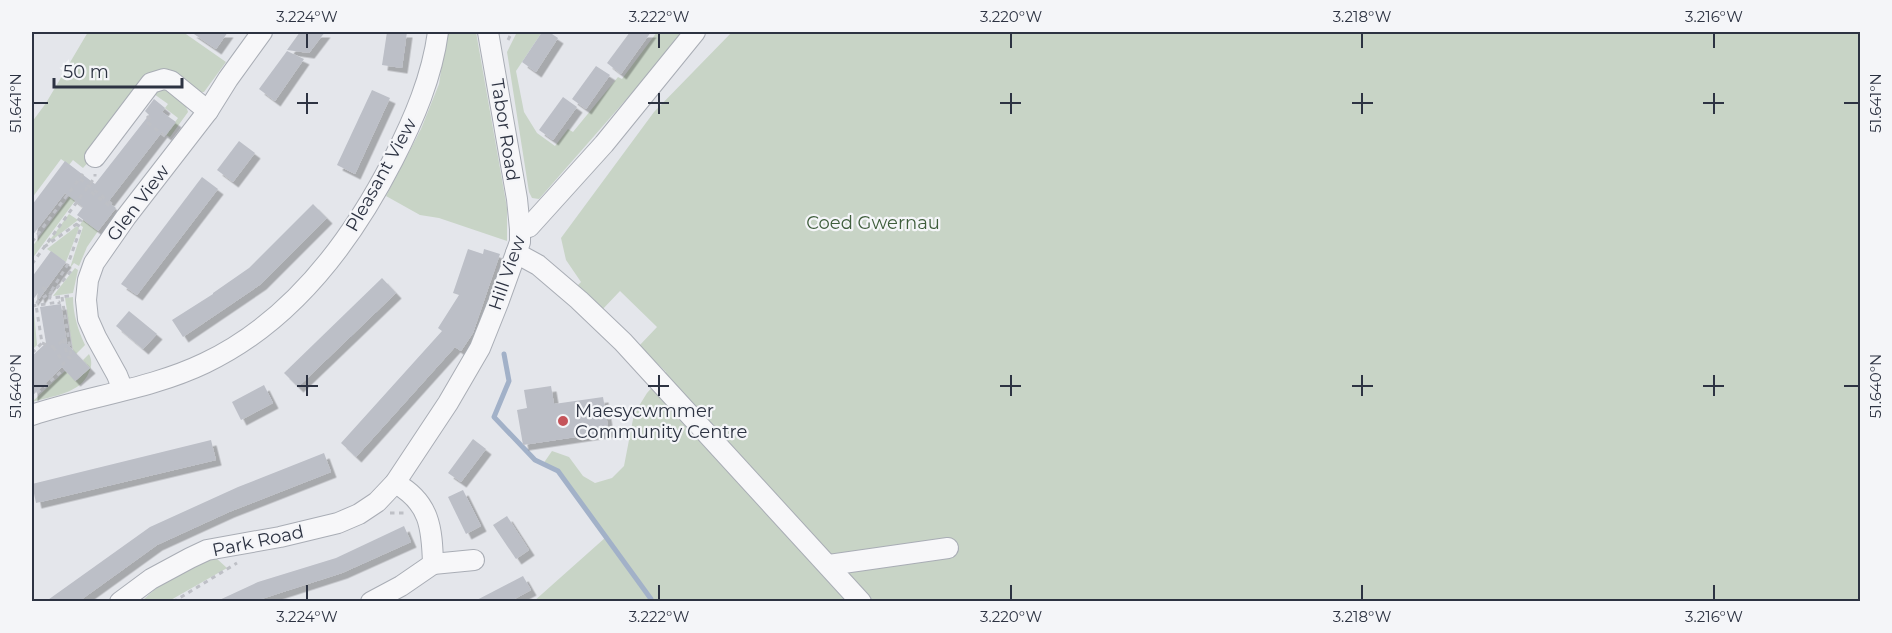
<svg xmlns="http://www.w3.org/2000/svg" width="1892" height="633" font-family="Montserrat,sans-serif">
  <defs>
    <filter id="shadow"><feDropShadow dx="5.5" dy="5.5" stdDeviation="0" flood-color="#0004"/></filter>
  </defs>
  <rect width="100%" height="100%" fill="#e4e6eb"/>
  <!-- green -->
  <g fill="#c8d4c6">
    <polygon points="88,32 183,32 226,62 204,92 195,92 167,74 83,168 73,160 69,165 61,159 32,198 32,122 46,103"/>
    <polygon points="447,32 476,32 507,208 507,241 439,218 420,215 386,196 421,129 439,84"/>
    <polygon points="517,32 542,32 516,71 524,112 537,133 555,146 568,129 573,132 618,77 622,79 657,32 683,32 665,55 539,199 532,198 529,192 507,52"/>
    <polygon points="732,32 1860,32 1860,601 533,602 606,537 558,471 543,464 552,451 569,457 583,476 595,483 612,478 624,466 634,414 647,393 666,372 639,346 657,327 620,291 601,311 576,287 581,282 566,260 561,238 654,112"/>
    <path d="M161 89C172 91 186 102 188 112L170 137 166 135 178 118 165 108 168 104 154 94 157 90Z"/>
    <polygon points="80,182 86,186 32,259 32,247"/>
    <polygon points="69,214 78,220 47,244"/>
    <polygon points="83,220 98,231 87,247 79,266 74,263 70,268 83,227 80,225"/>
    <polygon points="77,226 79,228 66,262 47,249"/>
    <polygon points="75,268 78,270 73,293 53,296"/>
    <path d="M73 297C73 314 78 330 85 345L74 356 65 298Z"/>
    <polygon points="32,311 34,312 37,345 32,350"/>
    <path d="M89 354C92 360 92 366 89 372 81 394 51 396 32 402L65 371 76 381 90 368 83 360Z"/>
    <path d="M216 558 227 568 169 601 141 602C165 580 183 563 216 558Z"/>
  </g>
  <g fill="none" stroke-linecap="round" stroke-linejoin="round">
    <!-- stream -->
    <polyline stroke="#a2b1c8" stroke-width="5" points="504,354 509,381 494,417 535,460 558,471 651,599 650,602"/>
  </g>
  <!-- building -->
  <g fill="#bcbfc7" filter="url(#shadow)">
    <polygon points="191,32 228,32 216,49"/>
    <polygon points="300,32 325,32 309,53 287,50"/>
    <polygon points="387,32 407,32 402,68 382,65"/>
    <polygon points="542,32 549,32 558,38 536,72 522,62"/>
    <polygon points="630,32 651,32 621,74 607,63"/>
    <polygon points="287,51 304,59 275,101 259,89"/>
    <polygon points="596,66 610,75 586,109 572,99"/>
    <polygon points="372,90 390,98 355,174 337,165"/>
    <polygon points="563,97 577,107 553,140 539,130"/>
    <polygon points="154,99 165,108 162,112 176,122 166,135 162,132 108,202 116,208 98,231 77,215 83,207 65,193 32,236 32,205 65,161 95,184 149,115 145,111"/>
    <polygon points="239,141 255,153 233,182 217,170"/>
    <polygon points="202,177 218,189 137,295 121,284"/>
    <polygon points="313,204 327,218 261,284 183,337 172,320 213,294 213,293 249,268"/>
    <polygon points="468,249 483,254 484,249 500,254 473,333 461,351 455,347 356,457 341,443 442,331 438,328 459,295 453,293"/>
    <polygon points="51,251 66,262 39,299 38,293 32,301 32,277"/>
    <polygon points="382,278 396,293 298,387 284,373"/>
    <polygon points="61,304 67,344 90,368 75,381 62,367 32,396 32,356 46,343 40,307"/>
    <polygon points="129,311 157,334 143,349 116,326"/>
    <polygon points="264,385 273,403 241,420 232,402"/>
    <polygon points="551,386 554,404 603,397 609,432 523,445 517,410 527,408 524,390"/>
    <polygon points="473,439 486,449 461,482 448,473"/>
    <polygon points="211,440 216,460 36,503 32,484"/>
    <polygon points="324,453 331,472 229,512 157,545 78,602 45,602 150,527 238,487"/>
    <polygon points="463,490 481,526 466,534 448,497"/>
    <polygon points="507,516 529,550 516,559 493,525"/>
    <polygon points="404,526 411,542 342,573 252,602 215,602 258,582 336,558"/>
    <polygon points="523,576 531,590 509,602 473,602"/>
  </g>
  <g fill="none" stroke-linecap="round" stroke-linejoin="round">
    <defs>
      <g id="minor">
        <polyline points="95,157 151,83 164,79 171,81 208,111"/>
        <polyline points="520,229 529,227 604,144 695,32"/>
        <polyline points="516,253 538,265 579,300 623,342 861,602"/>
        <polyline points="123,390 117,375 96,337 88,319 86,300 88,280 94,263 126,217 208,111 228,79 262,32"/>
        <path d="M32 415C89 396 151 389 205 363 291 322 351 242 393 160 414 119 432 77 438 32"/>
        <polyline points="433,564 474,560"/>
        <polyline points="829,565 948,548"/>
        <polyline points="120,602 151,579 190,558 207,550 280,537 338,523 359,514 377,502 395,483 448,403 480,348 498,303 520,242 520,229 517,199 488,32"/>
        <path d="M371 602 401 586 433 564C432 528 430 502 395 483"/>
      </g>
    </defs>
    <!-- minor casing -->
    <use href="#minor" stroke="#a9adb5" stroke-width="22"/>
    <!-- path -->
    <g stroke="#bec0c6" stroke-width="3" stroke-dasharray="4.5 4.5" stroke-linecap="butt">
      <polyline points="508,40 512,32"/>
      <polyline points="147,116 151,120 148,123 166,137"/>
      <polyline points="80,179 113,205"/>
      <polyline points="91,192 111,207"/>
      <polyline points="32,242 83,174"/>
      <polyline points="44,247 81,221 74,216"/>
      <polyline points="32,264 95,177 95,174"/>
      <polyline points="42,287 50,293 56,289 71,271"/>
      <polyline points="69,296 50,298 50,293 68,264 81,227 76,224"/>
      <polyline points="62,297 71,355 69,358"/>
      <polyline points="32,306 59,302 59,304"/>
      <polyline points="64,339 67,356 71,359"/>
      <polyline points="42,343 53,347 65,340"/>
      <polyline points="53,347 64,363 61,366"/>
      <polyline points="32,353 42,343 36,305 38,301 50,293"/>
      <polyline points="32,389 35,389"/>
      <polyline points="37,393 64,369"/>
      <polyline points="390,513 404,513"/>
      <polyline points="173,602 237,563"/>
    </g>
    <!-- minor -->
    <use href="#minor" stroke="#f7f7f9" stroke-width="20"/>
  </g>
  <!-- ticks -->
  <path fill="none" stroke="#2d3342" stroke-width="2" d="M307 33V48M659 33V48M1011 33V48M1362 33V48M1714 33V48M307 93V114M659 93V114M1011 93V114M1362 93V114M1714 93V114M33 103H48M297 103H318M648 103H669M1000 103H1021M1352 103H1373M1703 103H1724M1844 103H1859M307 375V396M659 375V396M1011 375V396M1362 375V396M1714 375V396M33 386H48M297 386H318M648 386H669M1000 386H1021M1352 386H1373M1703 386H1724M1844 386H1859M307 585V600M659 585V600M1011 585V600M1362 585V600M1714 585V600"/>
  <!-- markers -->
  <circle fill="#c5545a" stroke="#f4f5f8" stroke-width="2" cx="563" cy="421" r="6"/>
  <g text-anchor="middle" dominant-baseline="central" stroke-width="4.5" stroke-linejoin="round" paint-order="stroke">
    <!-- street labels -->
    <g font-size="18" fill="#2d3342" stroke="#f4f5f8">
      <text transform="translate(505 130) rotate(81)">Tabor Road</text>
      <text transform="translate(381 175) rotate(-61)">Pleasant View</text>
      <text transform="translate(138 203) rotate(-53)">Glen View</text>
      <text transform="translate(507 273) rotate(-71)">Hill View</text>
      <text transform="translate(258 541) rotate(-12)">Park Road</text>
    </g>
    <!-- park labels -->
    <g font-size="18" fill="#3e5d3b" stroke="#f4f5f8">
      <text x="873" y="223">Coed Gwernau</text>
    </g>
    <!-- poi labels -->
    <g font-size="18" fill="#2d3342" stroke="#f4f5f8" text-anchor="start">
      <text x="575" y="411">Maesycwmmer<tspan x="575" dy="21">Community Centre</tspan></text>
    </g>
  </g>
  <!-- border -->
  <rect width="1892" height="633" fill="none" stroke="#f4f5f8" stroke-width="66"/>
  <!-- scale -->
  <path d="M54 78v9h128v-9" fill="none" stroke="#2d3342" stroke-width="3"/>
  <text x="63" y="78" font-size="18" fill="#2d3342" stroke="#f4f5f8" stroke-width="4.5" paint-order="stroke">50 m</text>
  <rect x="33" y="33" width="1826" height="567" fill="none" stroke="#2d3342" stroke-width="2"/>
  <g font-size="15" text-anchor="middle" fill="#2d3342">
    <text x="307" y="22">3.224°W</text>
    <text x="659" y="22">3.222°W</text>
    <text x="1011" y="22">3.220°W</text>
    <text x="1362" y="22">3.218°W</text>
    <text x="1714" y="22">3.216°W</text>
    <text transform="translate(16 103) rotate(-90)" y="5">51.641°N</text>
    <text transform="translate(1876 103) rotate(-90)" y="5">51.641°N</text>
    <text transform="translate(16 386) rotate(-90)" y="5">51.640°N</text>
    <text transform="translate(1876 386) rotate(-90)" y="5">51.640°N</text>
    <text x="307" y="622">3.224°W</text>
    <text x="659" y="622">3.222°W</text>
    <text x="1011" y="622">3.220°W</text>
    <text x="1362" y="622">3.218°W</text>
    <text x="1714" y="622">3.216°W</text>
  </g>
</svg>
